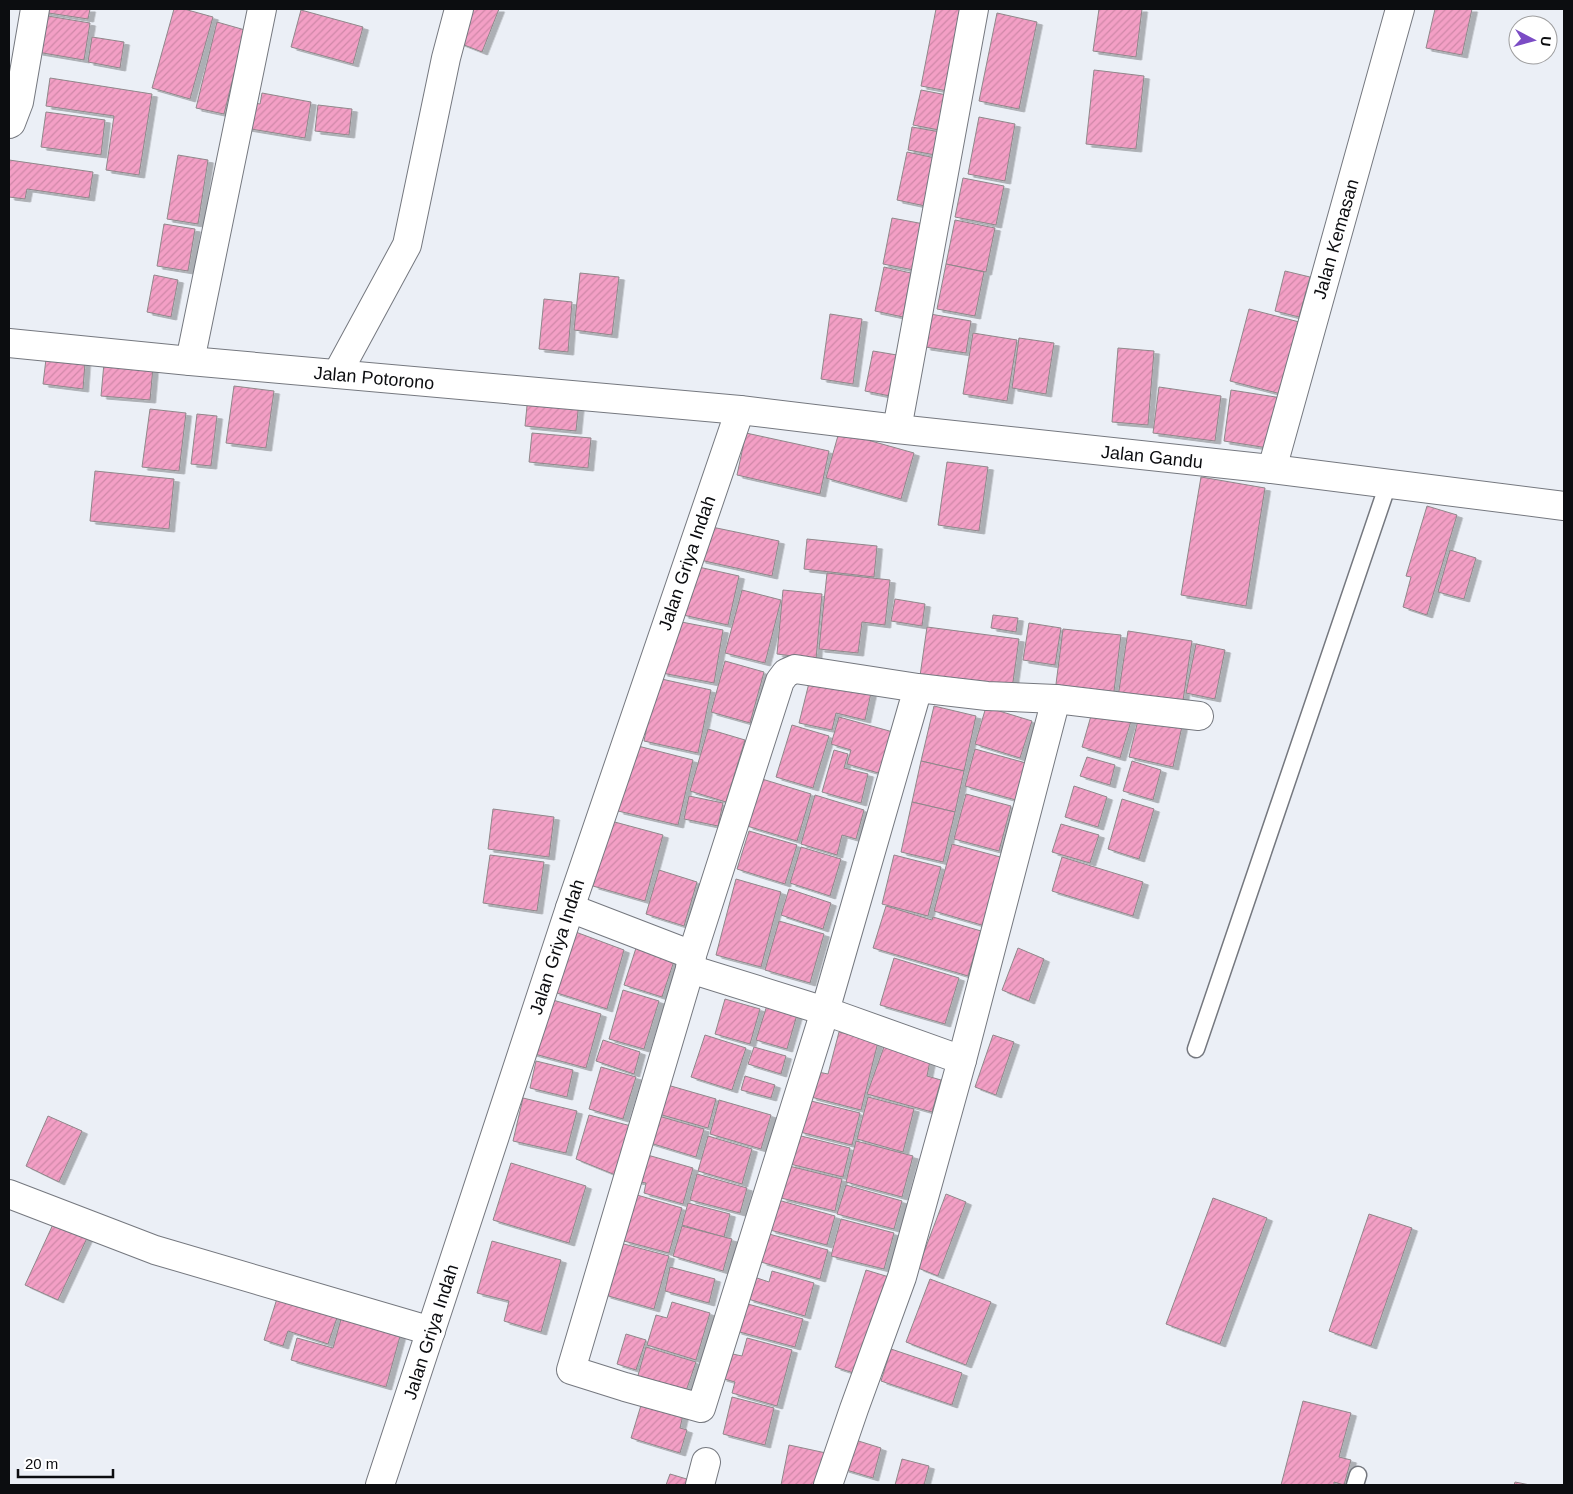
<svg xmlns="http://www.w3.org/2000/svg" width="1573" height="1494" font-family="Helvetica,sans-serif">
  <defs>
    <pattern id="building-hatch" width="6" height="6" patternUnits="userSpaceOnUse" patternTransform="scale(1.25)"><rect width="6" height="6" fill="#f39fc5"/><path d="M-1 1l2-2M0 6l6-6M5 7l2-2" fill="none" stroke="#cf88a8"/></pattern>
    <filter id="shadow"><feDropShadow dx="5.5" dy="3" stdDeviation="0" flood-color="#0004"/></filter>
  </defs>
  <rect width="100%" height="100%" fill="#ebeff6"/>
  <!-- building -->
  <g fill="url(#building-hatch)" stroke="#8f878a" filter="url(#shadow)">
    <polygon points="43,9 90,9 88,19 42,12"/>
    <polygon points="174,9 184,9 213,17 190,99 152,88"/>
    <polygon points="466,9 499,9 482,52 454,41"/>
    <polygon points="936,9 969,9 953,92 921,86"/>
    <polygon points="1099,9 1142,9 1136,57 1093,51"/>
    <polygon points="1435,9 1472,9 1462,55 1426,48"/>
    <polygon points="301,10 363,27 353,64 291,47"/>
    <polygon points="997,13 1037,22 1019,109 979,101"/>
    <polygon points="42,15 90,23 84,60 37,52"/>
    <polygon points="217,22 245,30 224,114 196,108"/>
    <polygon points="92,37 124,42 120,68 88,62"/>
    <polygon points="1094,70 1144,76 1136,149 1086,144"/>
    <polygon points="50,78 152,94 139,175 106,170 114,116 46,106"/>
    <polygon points="921,90 952,96 944,131 913,125"/>
    <polygon points="262,93 311,102 305,138 245,128 249,102 260,104"/>
    <polygon points="318,105 352,109 349,135 315,131"/>
    <polygon points="46,112 105,120 101,155 41,147"/>
    <polygon points="979,117 1015,124 1005,181 968,174"/>
    <polygon points="912,127 946,133 941,156 908,150"/>
    <polygon points="907,152 940,159 930,207 897,200"/>
    <polygon points="178,155 208,160 198,224 167,219"/>
    <polygon points="9,160 93,172 89,198 27,189 25,199 9,197"/>
    <polygon points="963,178 1004,186 996,225 955,217"/>
    <polygon points="892,218 924,224 914,270 883,264"/>
    <polygon points="955,220 995,228 986,272 946,264"/>
    <polygon points="164,224 195,229 188,271 157,266"/>
    <polygon points="946,264 984,272 975,316 937,309"/>
    <polygon points="884,267 911,273 903,317 875,311"/>
    <polygon points="1285,271 1310,277 1299,317 1275,311"/>
    <polygon points="580,273 619,277 612,335 574,330"/>
    <polygon points="154,275 178,280 171,317 147,312"/>
    <polygon points="544,299 572,302 568,352 539,349"/>
    <polygon points="1249,309 1307,324 1289,396 1230,381"/>
    <polygon points="830,314 862,319 853,384 821,379"/>
    <polygon points="930,314 971,321 966,353 925,347"/>
    <polygon points="973,333 1017,340 1007,401 963,394"/>
    <polygon points="1019,338 1054,343 1046,394 1012,388"/>
    <polygon points="1118,348 1154,351 1148,425 1112,422"/>
    <polygon points="873,351 903,356 895,397 865,391"/>
    <polygon points="46,359 85,363 83,389 43,384"/>
    <polygon points="104,363 153,367 150,400 101,396"/>
    <polygon points="234,386 274,391 266,448 226,443"/>
    <polygon points="1159,387 1221,396 1215,441 1153,433"/>
    <polygon points="1231,390 1282,398 1274,449 1224,441"/>
    <polygon points="528,396 579,402 576,431 525,426"/>
    <polygon points="150,409 186,413 179,471 142,467"/>
    <polygon points="197,414 217,416 211,466 191,464"/>
    <polygon points="839,432 914,453 901,499 826,478"/>
    <polygon points="532,433 591,438 588,468 529,462"/>
    <polygon points="746,433 829,451 820,494 737,475"/>
    <polygon points="947,462 988,467 979,531 938,525"/>
    <polygon points="95,471 174,479 169,529 90,521"/>
    <polygon points="1201,477 1265,488 1246,606 1181,595"/>
    <polygon points="1427,506 1457,515 1427,615 1403,607 1411,577 1406,576"/>
    <polygon points="707,526 779,541 772,576 700,560"/>
    <polygon points="807,539 877,546 874,577 804,569"/>
    <polygon points="1450,550 1476,558 1464,599 1438,592"/>
    <polygon points="694,566 739,576 728,625 683,615"/>
    <polygon points="827,573 890,580 885,625 862,622 858,653 819,649"/>
    <polygon points="742,590 781,600 765,663 725,653"/>
    <polygon points="783,590 822,594 816,659 777,654"/>
    <polygon points="895,599 925,604 922,626 891,621"/>
    <polygon points="993,615 1018,618 1016,632 991,628"/>
    <polygon points="671,620 723,630 714,683 662,673"/>
    <polygon points="1029,623 1061,628 1055,665 1023,660"/>
    <polygon points="927,627 1019,639 1012,689 920,676"/>
    <polygon points="1063,629 1121,635 1113,699 1055,692"/>
    <polygon points="1128,631 1192,641 1182,707 1118,697"/>
    <polygon points="1196,644 1225,650 1215,699 1186,693"/>
    <polygon points="725,661 764,672 750,723 711,712"/>
    <polygon points="657,678 711,690 698,753 644,741"/>
    <polygon points="810,679 871,693 865,720 836,713 832,730 799,723"/>
    <polygon points="934,706 976,716 964,771 921,761"/>
    <polygon points="986,707 1032,721 1020,758 975,744"/>
    <polygon points="1093,709 1131,721 1120,758 1082,747"/>
    <polygon points="1140,712 1183,722 1173,767 1129,757"/>
    <polygon points="839,717 893,732 882,774 847,764 851,750 831,744"/>
    <polygon points="792,725 829,736 813,788 776,777"/>
    <polygon points="708,729 745,740 726,802 690,791"/>
    <polygon points="634,745 693,760 678,825 618,811"/>
    <polygon points="975,749 1026,763 1016,800 965,786"/>
    <polygon points="834,750 848,754 844,768 868,774 861,803 822,792"/>
    <polygon points="1087,757 1115,765 1110,785 1080,776"/>
    <polygon points="921,761 964,771 955,812 912,802"/>
    <polygon points="1132,761 1161,770 1153,800 1123,791"/>
    <polygon points="762,779 811,794 797,841 747,826"/>
    <polygon points="1074,786 1107,797 1098,827 1065,817"/>
    <polygon points="966,794 1011,806 999,851 954,839"/>
    <polygon points="815,795 864,810 856,839 842,835 837,855 801,844"/>
    <polygon points="689,796 723,803 718,826 684,819"/>
    <polygon points="1122,799 1154,809 1139,859 1108,849"/>
    <polygon points="912,802 955,812 943,862 901,852"/>
    <polygon points="493,809 554,817 549,857 488,849"/>
    <polygon points="611,821 663,835 645,901 593,886"/>
    <polygon points="1061,824 1099,835 1090,863 1052,852"/>
    <polygon points="749,831 797,845 785,884 737,869"/>
    <polygon points="952,844 1004,858 985,926 934,911"/>
    <polygon points="801,847 841,859 830,896 790,883"/>
    <polygon points="490,855 544,862 537,911 483,903"/>
    <polygon points="894,855 941,867 928,916 882,904"/>
    <polygon points="1062,857 1143,882 1133,916 1052,891"/>
    <polygon points="659,870 697,882 684,926 646,914"/>
    <polygon points="736,879 781,892 761,967 716,955"/>
    <polygon points="789,889 831,903 823,929 781,915"/>
    <polygon points="886,906 932,920 933,917 981,931 968,976 873,948"/>
    <polygon points="779,921 824,934 810,983 765,970"/>
    <polygon points="573,931 624,950 607,1009 554,992"/>
    <polygon points="638,942 676,955 662,997 624,985"/>
    <polygon points="1018,948 1044,959 1029,1001 1002,990"/>
    <polygon points="894,958 959,978 945,1024 880,1005"/>
    <polygon points="623,990 659,1001 644,1049 609,1039"/>
    <polygon points="546,998 601,1014 586,1068 531,1053"/>
    <polygon points="725,999 760,1009 750,1044 715,1034"/>
    <polygon points="769,999 799,1008 787,1049 756,1040"/>
    <polygon points="839,1032 878,1042 861,1110 811,1097 818,1072 828,1074"/>
    <polygon points="705,1035 746,1048 732,1090 691,1077"/>
    <polygon points="993,1035 1014,1042 996,1095 975,1087"/>
    <polygon points="603,1040 640,1052 634,1074 596,1061"/>
    <polygon points="885,1044 930,1061 927,1076 941,1080 932,1112 867,1094"/>
    <polygon points="754,1047 786,1056 781,1074 748,1064"/>
    <polygon points="536,1061 573,1070 567,1097 530,1088"/>
    <polygon points="601,1067 636,1077 623,1119 589,1109"/>
    <polygon points="745,1076 775,1085 771,1098 741,1090"/>
    <polygon points="664,1084 716,1099 708,1128 655,1113"/>
    <polygon points="868,1097 914,1109 903,1152 857,1139"/>
    <polygon points="523,1098 577,1111 566,1153 513,1141"/>
    <polygon points="719,1100 771,1115 761,1149 710,1134"/>
    <polygon points="807,1100 860,1113 852,1145 800,1132"/>
    <polygon points="589,1115 635,1127 618,1176 576,1159"/>
    <polygon points="655,1115 704,1129 696,1157 647,1142"/>
    <polygon points="48,1116 82,1131 59,1182 26,1166"/>
    <polygon points="797,1135 850,1148 843,1177 790,1164"/>
    <polygon points="708,1136 752,1149 742,1184 698,1171"/>
    <polygon points="856,1141 913,1156 902,1197 846,1182"/>
    <polygon points="644,1154 693,1168 683,1204 644,1193 646,1183 636,1181"/>
    <polygon points="511,1163 586,1186 569,1243 493,1220"/>
    <polygon points="789,1166 842,1179 835,1211 781,1198"/>
    <polygon points="697,1174 747,1188 740,1213 690,1200"/>
    <polygon points="846,1185 902,1201 894,1229 837,1214"/>
    <polygon points="946,1194 966,1202 938,1276 918,1268"/>
    <polygon points="637,1195 682,1208 669,1253 624,1241"/>
    <polygon points="1213,1198 1267,1218 1220,1344 1166,1324"/>
    <polygon points="778,1200 835,1216 827,1245 770,1230"/>
    <polygon points="688,1203 730,1214 724,1237 682,1225"/>
    <polygon points="1369,1214 1412,1228 1371,1346 1329,1331"/>
    <polygon points="841,1219 894,1233 884,1269 831,1256"/>
    <polygon points="55,1220 88,1236 58,1300 25,1285"/>
    <polygon points="682,1226 732,1239 723,1271 673,1256"/>
    <polygon points="769,1234 828,1250 820,1279 761,1262"/>
    <polygon points="492,1241 561,1260 541,1332 504,1321 509,1301 477,1293"/>
    <polygon points="620,1243 669,1256 654,1309 605,1295"/>
    <polygon points="670,1267 715,1279 709,1303 665,1291"/>
    <polygon points="866,1270 889,1277 857,1374 835,1367"/>
    <polygon points="772,1271 814,1283 805,1316 748,1299 754,1277 769,1282"/>
    <polygon points="930,1279 991,1302 966,1365 906,1342"/>
    <polygon points="280,1289 340,1309 328,1344 288,1331 283,1346 264,1340"/>
    <polygon points="672,1302 710,1313 696,1360 647,1345 656,1315 667,1318"/>
    <polygon points="744,1303 803,1319 795,1347 736,1331"/>
    <polygon points="343,1312 402,1329 386,1387 291,1360 297,1338 333,1348"/>
    <polygon points="626,1334 646,1340 636,1370 617,1364"/>
    <polygon points="747,1338 792,1350 777,1406 732,1393 735,1382 721,1378 728,1353 742,1356"/>
    <polygon points="646,1347 696,1362 685,1394 637,1379"/>
    <polygon points="891,1349 962,1373 952,1405 881,1381"/>
    <polygon points="732,1397 774,1408 765,1445 723,1434"/>
    <polygon points="1303,1401 1351,1413 1339,1457 1351,1460 1344,1485 1334,1482 1334,1485 1281,1485"/>
    <polygon points="642,1402 683,1415 680,1428 687,1430 680,1453 631,1438"/>
    <polygon points="852,1439 881,1448 873,1478 843,1469"/>
    <polygon points="789,1445 826,1453 819,1485 781,1485"/>
    <polygon points="902,1459 929,1466 924,1485 895,1485"/>
    <polygon points="670,1474 690,1480 688,1485 666,1485"/>
    <polygon points="1515,1482 1530,1485 1514,1485"/>
  </g>
  <g fill="none" stroke-linecap="round" stroke-linejoin="round">
    <defs>
      <g id="service">
        <polyline points="1196,1049 1388,484"/>
        <polyline points="1355,1485 1358,1475"/>
      </g>
      <g id="minor">
        <polyline points="9,124 11,123 19,102 35,9"/>
        <polyline points="9,343 190,361 740,410 897,429 1272,469 1564,506"/>
        <polyline points="190,361 262,9"/>
        <polyline points="337,374 407,245 446,58 459,9"/>
        <polyline points="897,429 974,9"/>
        <polyline points="1272,469 1400,9"/>
        <polyline points="918,688 825,1011 701,1408 625,1387 571,1370 690,969 692,955 780,681 786,673 795,669 918,688 987,696 1056,699 1199,716"/>
        <polyline points="570,908 692,955"/>
        <polyline points="690,969 825,1011 962,1060"/>
        <polyline points="9,1194 155,1250 431,1331"/>
        <polyline points="380,1485 570,908 740,410"/>
        <polyline points="700,1485 706,1462"/>
        <polyline points="828,1485 854,1409 902,1277 962,1060 1056,699"/>
      </g>
    </defs>
    <!-- service casing -->
    <use href="#service" stroke="#75787f" stroke-width="19"/>
    <!-- minor casing -->
    <use href="#minor" stroke="#75787f" stroke-width="30"/>
    <!-- service -->
    <use href="#service" stroke="#fff" stroke-width="16"/>
    <!-- minor -->
    <use href="#minor" stroke="#fff" stroke-width="28"/>
  </g>
  <g text-anchor="middle" dominant-baseline="central" stroke-width="5" stroke-linejoin="round" paint-order="stroke">
    <!-- street labels -->
    <g font-size="18" fill="#0c0d10" stroke="#fff">
      <text transform="translate(1336 239) rotate(-74)">Jalan Kemasan</text>
      <text transform="translate(374 378) rotate(5)">Jalan Potorono</text>
      <text transform="translate(1152 457) rotate(6)">Jalan Gandu</text>
      <text transform="translate(687 563) rotate(-71)">Jalan Griya Indah</text>
      <text transform="translate(557 947) rotate(-72)">Jalan Griya Indah</text>
      <text transform="translate(431 1332) rotate(-72)">Jalan Griya Indah</text>
    </g>
  </g>
  <!-- border -->
  <rect width="1573" height="1494" fill="none" stroke="#0c0d10" stroke-width="20"/>
  <!-- north arrow -->
  <g transform="translate(1533 40) rotate(96)"><circle r="24" fill="#ffffff" stroke="#9e9e9f"/>
  <path d="M0-4L9 19L0 12L-9 19Z" fill="#7b4cc5"/>
  <text y="-8" font-size="14" font-weight="bold" text-anchor="middle" fill="#0c0d10">U</text>
  </g>
  <!-- scale -->
  <path d="M18 1469v8h95v-8" fill="none" stroke="#0c0d10" stroke-width="2.5"/>
  <text x="25" y="1469" font-size="15" fill="#0c0d10" stroke="#ffffff" stroke-width="4" paint-order="stroke">20 m</text>
</svg>
